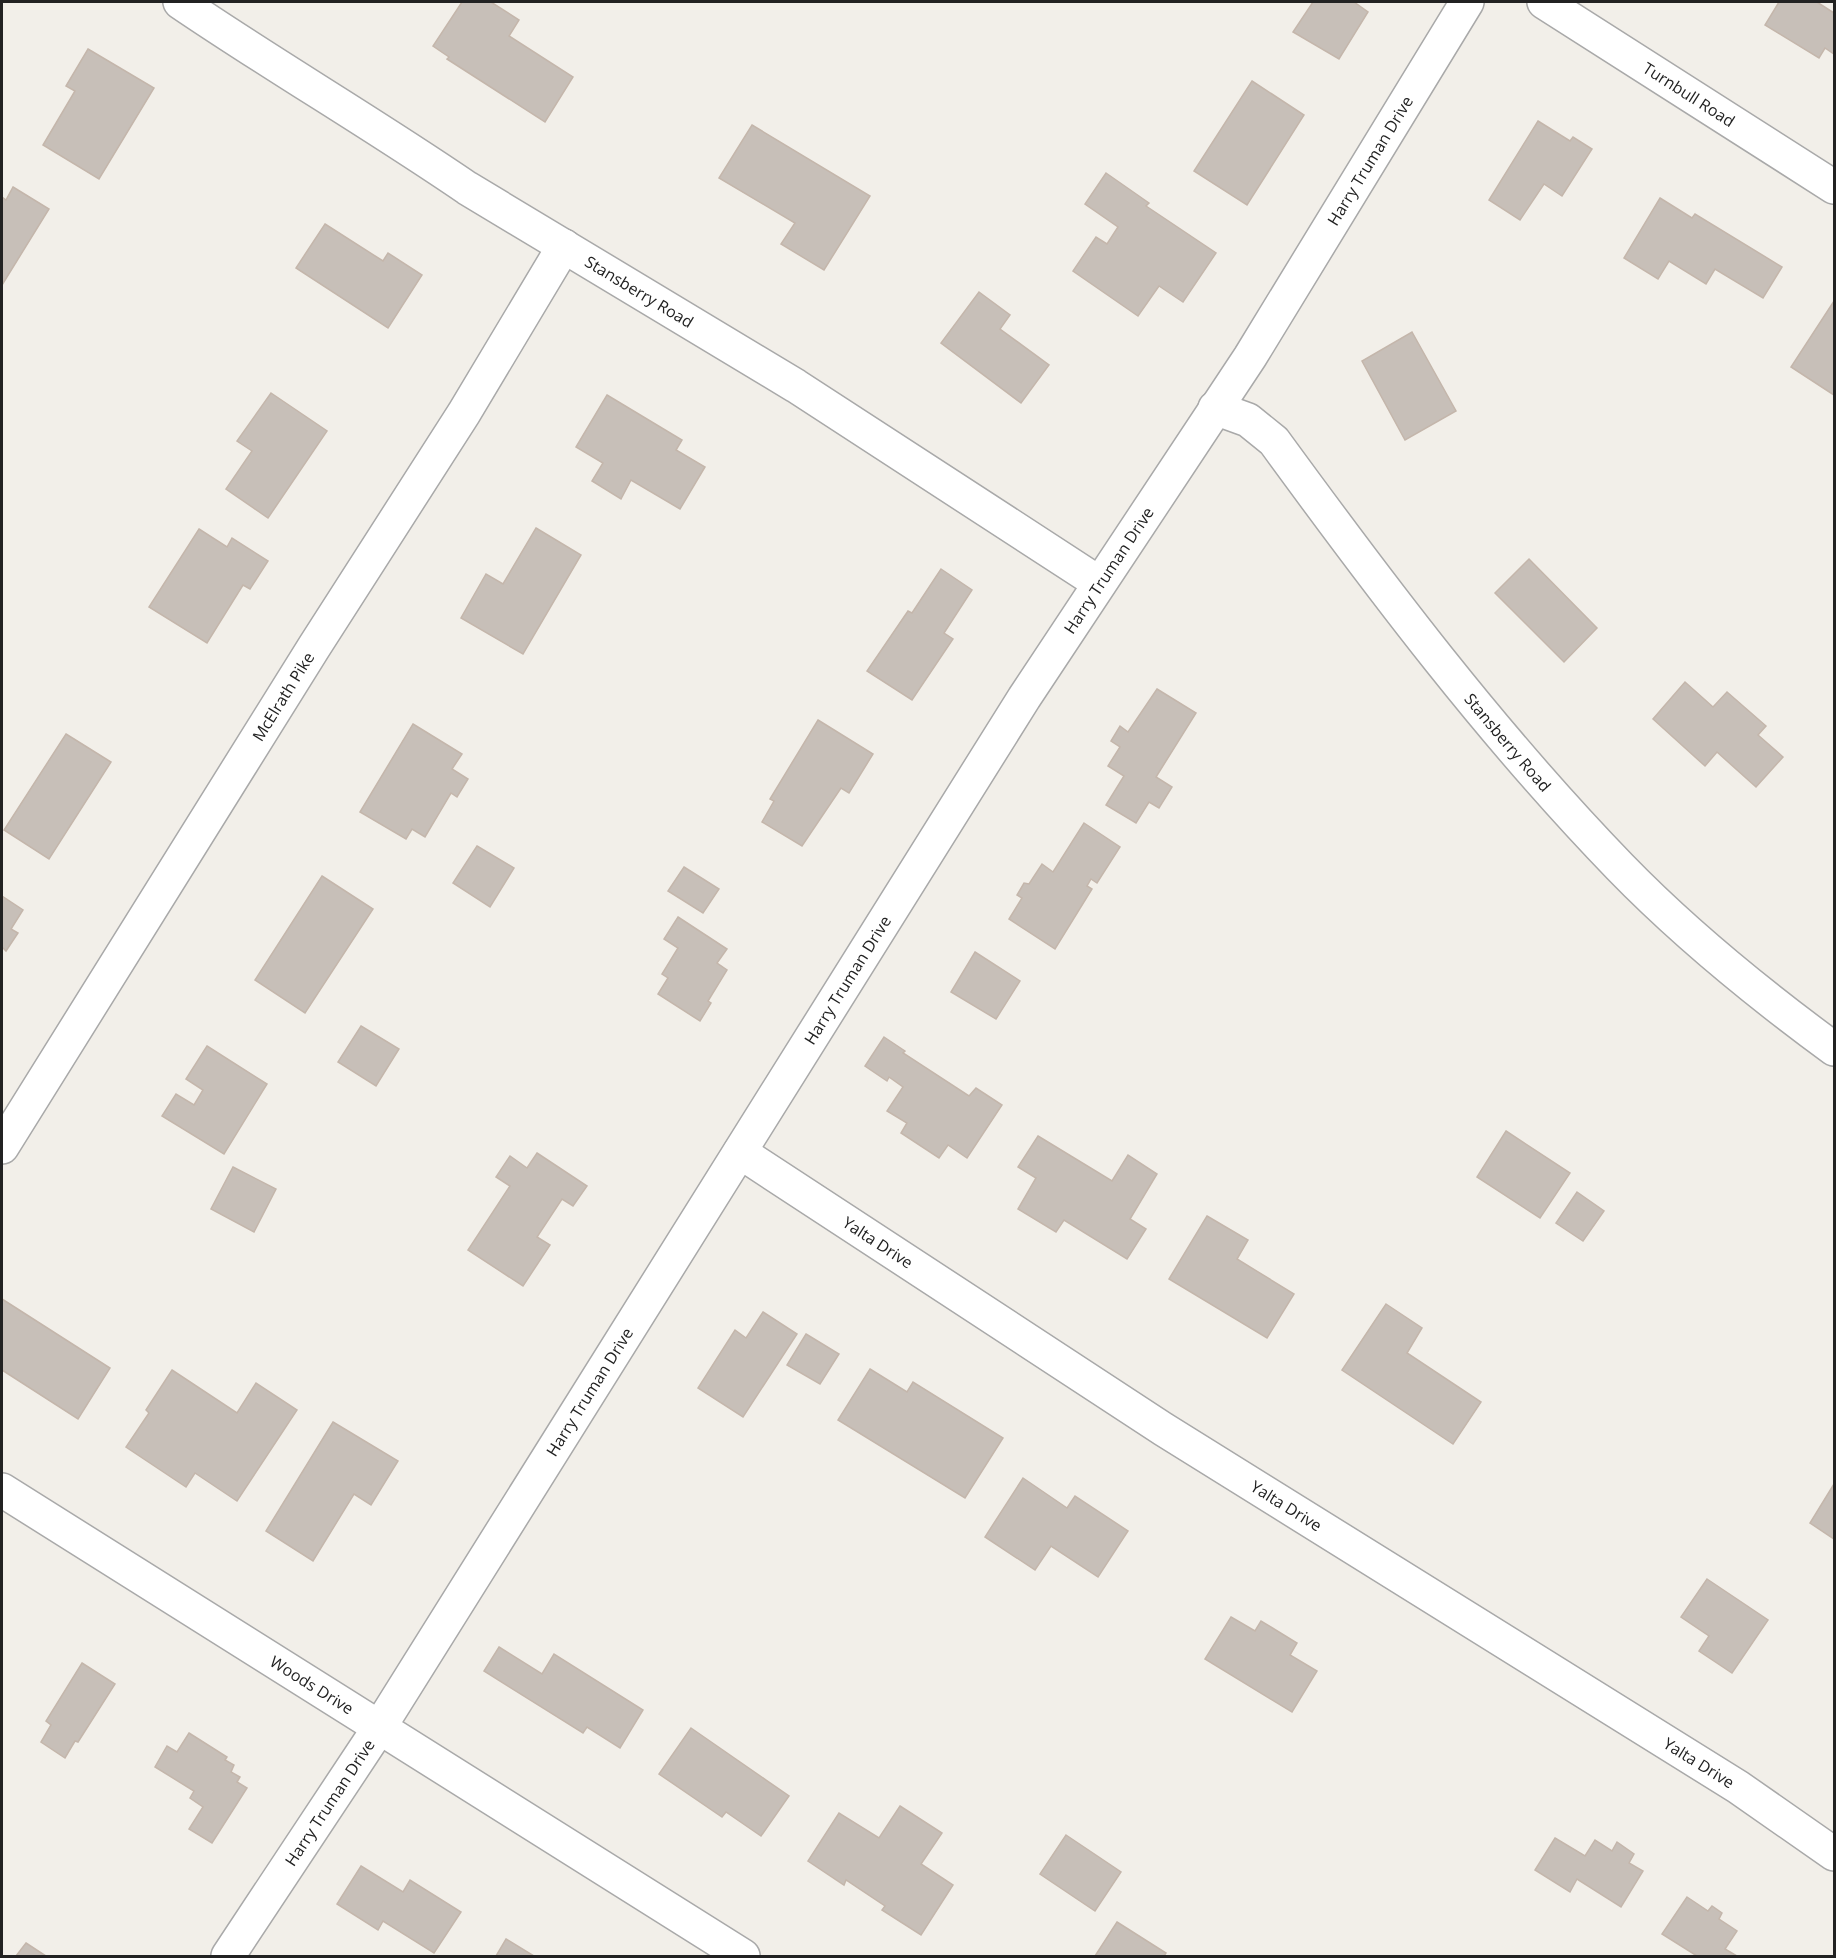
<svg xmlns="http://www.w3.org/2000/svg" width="1836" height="1958" font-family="'Open Sans',sans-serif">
  <rect width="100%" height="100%" fill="#f2efe9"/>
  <!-- building -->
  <g fill="#c7bfb8" stroke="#c4b6ab" stroke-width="1.5">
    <polygon points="462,2 491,2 519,20 509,36 573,77 545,122 447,59 449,57 433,46"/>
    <polygon points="1313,2 1354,2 1368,12 1339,59 1293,32"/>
    <polygon points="1779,2 1817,2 1834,13 1834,54 1825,48 1819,58 1765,25"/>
    <polygon points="88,49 154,88 99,179 43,145 75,91 66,86"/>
    <polygon points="1252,81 1304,115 1247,205 1194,171"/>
    <polygon points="1538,121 1570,141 1573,137 1592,149 1562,196 1544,184 1520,220 1489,200"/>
    <polygon points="752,125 870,196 824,270 781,244 795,223 719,178"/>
    <polygon points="1106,173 1149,203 1146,206 1216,253 1183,302 1159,286 1138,316 1073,271 1096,237 1107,244 1118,227 1085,204"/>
    <polygon points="13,187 49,209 2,285 2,197 6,200"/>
    <polygon points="1660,198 1692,218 1695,214 1782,267 1763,298 1715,269 1706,284 1669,261 1658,279 1624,258"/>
    <polygon points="325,224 383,261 388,253 422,275 388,328 296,268"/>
    <polygon points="979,292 1010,315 1000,329 1049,365 1021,403 941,343"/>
    <polygon points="1834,301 1834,395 1791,367"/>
    <polygon points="1412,332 1456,411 1405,440 1362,361"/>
    <polygon points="271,393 327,431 268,518 226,489 252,451 237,441"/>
    <polygon points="607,395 682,440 676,450 705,467 680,509 631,480 621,499 592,481 603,463 576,447"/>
    <polygon points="536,528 581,555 523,654 461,618 486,574 503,584"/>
    <polygon points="199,529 227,547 232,538 268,561 250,589 243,585 207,643 149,607"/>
    <polygon points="1529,559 1597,628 1564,662 1495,593"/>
    <polygon points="941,569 972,590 944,633 953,639 912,700 867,671 908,611 912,613"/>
    <polygon points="1685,682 1713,707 1727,692 1766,726 1758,735 1783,757 1756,787 1717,752 1705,766 1653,719"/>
    <polygon points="1157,689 1196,713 1156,777 1172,787 1159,808 1149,802 1136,823 1106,805 1124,776 1108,766 1120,747 1111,741 1120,726 1128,732"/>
    <polygon points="818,720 873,754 849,793 841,788 802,846 762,822 774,801 770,799"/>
    <polygon points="413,724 462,754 452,769 468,779 457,797 451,793 425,837 412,829 406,839 360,812"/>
    <polygon points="66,734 111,762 49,859 4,830"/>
    <polygon points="1084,823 1120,847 1097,883 1091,879 1087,886 1092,889 1055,949 1009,919 1022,898 1017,895 1024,883 1029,884 1042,864 1053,872"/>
    <polygon points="477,846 514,868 490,907 453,883"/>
    <polygon points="684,867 719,889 703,913 668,891"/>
    <polygon points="322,876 373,909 305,1013 255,980"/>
    <polygon points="2,896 23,910 11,929 18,933 6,951 2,947"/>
    <polygon points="678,917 727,949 717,963 727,970 708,1001 711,1003 700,1021 658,994 668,978 662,974 678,948 664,939"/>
    <polygon points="975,952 1020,981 996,1019 951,992"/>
    <polygon points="361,1026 399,1049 376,1086 338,1062"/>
    <polygon points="884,1037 905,1051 903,1053 969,1096 976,1088 1002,1105 967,1158 948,1145 939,1158 901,1133 907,1123 887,1111 903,1087 889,1077 887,1081 865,1066"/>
    <polygon points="207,1046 267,1084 224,1154 162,1116 176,1094 194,1105 203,1090 186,1079"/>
    <polygon points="1506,1131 1570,1173 1540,1218 1477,1177"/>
    <polygon points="1038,1136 1112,1181 1128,1155 1157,1174 1130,1219 1146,1229 1127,1259 1064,1220 1056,1232 1018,1209 1036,1178 1018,1167"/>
    <polygon points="537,1153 587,1186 573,1206 562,1199 537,1237 550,1245 523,1286 468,1250 510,1186 496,1177 510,1156 527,1168"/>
    <polygon points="233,1167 276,1189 254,1232 211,1209"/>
    <polygon points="1577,1192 1604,1211 1583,1241 1556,1223"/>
    <polygon points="1207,1216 1248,1240 1237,1259 1294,1294 1267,1338 1169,1279"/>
    <polygon points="2,1299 110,1368 78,1419 2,1370"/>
    <polygon points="1386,1304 1422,1328 1407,1353 1481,1402 1453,1444 1342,1370"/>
    <polygon points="763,1312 797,1334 743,1417 698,1388 735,1330 746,1338"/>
    <polygon points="806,1334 839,1354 820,1384 787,1365"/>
    <polygon points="870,1369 907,1392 913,1382 1003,1438 965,1498 838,1420"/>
    <polygon points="172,1370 237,1413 256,1383 297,1410 237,1501 195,1473 186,1487 126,1447 149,1413 146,1410"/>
    <polygon points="333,1422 398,1461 371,1505 354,1494 313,1561 266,1531"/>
    <polygon points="1023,1478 1067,1508 1075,1496 1128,1531 1098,1577 1051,1546 1035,1570 985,1537"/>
    <polygon points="1834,1484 1834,1539 1810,1523"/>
    <polygon points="1707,1579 1768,1620 1732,1673 1699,1651 1709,1636 1681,1617"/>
    <polygon points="1231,1617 1255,1631 1261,1621 1297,1643 1290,1655 1317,1671 1292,1712 1205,1659"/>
    <polygon points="499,1647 542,1674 554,1654 643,1710 620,1748 587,1727 583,1733 484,1671"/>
    <polygon points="82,1663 115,1684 78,1742 75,1741 65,1758 41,1742 51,1725 46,1721"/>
    <polygon points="691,1728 789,1796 761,1836 726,1812 722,1817 659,1774"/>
    <polygon points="189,1733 227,1757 225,1760 234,1765 231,1772 240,1777 237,1782 247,1788 212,1843 189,1829 203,1807 190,1798 194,1791 155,1767 167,1746 177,1752"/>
    <polygon points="900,1806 942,1833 921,1864 953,1885 921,1935 882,1910 885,1906 846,1880 844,1885 808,1861 839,1813 879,1838"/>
    <polygon points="1066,1835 1121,1872 1095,1911 1040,1874"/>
    <polygon points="1555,1838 1585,1856 1595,1840 1612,1851 1617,1842 1634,1854 1629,1863 1643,1871 1621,1907 1577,1879 1570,1892 1535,1870"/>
    <polygon points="361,1866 403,1892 410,1880 461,1912 434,1953 383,1921 378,1930 337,1904"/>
    <polygon points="1687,1897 1708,1911 1712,1906 1722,1913 1719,1919 1737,1931 1725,1949 1737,1956 1697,1956 1662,1934"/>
    <polygon points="1117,1922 1166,1953 1164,1956 1095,1956"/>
    <polygon points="506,1939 534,1956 496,1956"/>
    <polygon points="26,1943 46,1956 16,1956"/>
  </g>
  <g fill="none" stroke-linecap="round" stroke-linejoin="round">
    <defs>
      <g id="minor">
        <path id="s1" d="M180 2C274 66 372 123 467 188L796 386 1099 583"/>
        <path id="s2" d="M1544 2 1834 187"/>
        <path id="s3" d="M1215 408 1248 420 1274 441C1382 589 1492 735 1620 867 1685 934 1759 994 1834 1049"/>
        <path id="s4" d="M2 1147 314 647 464 413 564 246"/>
        <path id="s5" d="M740 1152 1163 1429 1738 1787 1834 1854"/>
        <path id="s6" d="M2 1490 743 1956"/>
        <path id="s7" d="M228 1956 379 1728 1024 698 1250 357 1467 2"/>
      </g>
    </defs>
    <!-- minor casing -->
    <use href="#minor" stroke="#a9a9a9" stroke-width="36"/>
    <!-- minor -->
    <use href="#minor" stroke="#fff" stroke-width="33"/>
  </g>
  <g text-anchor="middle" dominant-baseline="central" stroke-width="6" stroke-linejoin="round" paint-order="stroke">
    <!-- street labels -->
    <g font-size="16" fill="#222" stroke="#fff">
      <text stroke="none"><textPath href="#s2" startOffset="172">Turnbull Road</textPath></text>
      <text stroke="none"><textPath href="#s7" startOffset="2128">Harry Truman Drive</textPath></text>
      <text stroke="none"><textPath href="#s1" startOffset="543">Stansberry Road</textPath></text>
      <text stroke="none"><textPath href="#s7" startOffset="1642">Harry Truman Drive</textPath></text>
      <text stroke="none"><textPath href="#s4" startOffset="531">McElrath Pike</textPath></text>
      <text stroke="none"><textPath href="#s3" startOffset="450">Stansberry Road</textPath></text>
      <text stroke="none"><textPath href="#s7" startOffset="1156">Harry Truman Drive</textPath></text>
      <text stroke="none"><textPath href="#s5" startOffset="165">Yalta Drive</textPath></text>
      <text stroke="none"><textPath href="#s7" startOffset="670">Harry Truman Drive</textPath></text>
      <text stroke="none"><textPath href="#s5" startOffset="651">Yalta Drive</textPath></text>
      <text stroke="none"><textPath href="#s6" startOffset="366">Woods Drive</textPath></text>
      <text stroke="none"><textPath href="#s5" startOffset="1137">Yalta Drive</textPath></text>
      <text stroke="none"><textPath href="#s7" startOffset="184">Harry Truman Drive</textPath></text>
    </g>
  </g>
  <!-- border -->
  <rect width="1836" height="1958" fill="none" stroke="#222222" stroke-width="6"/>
</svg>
